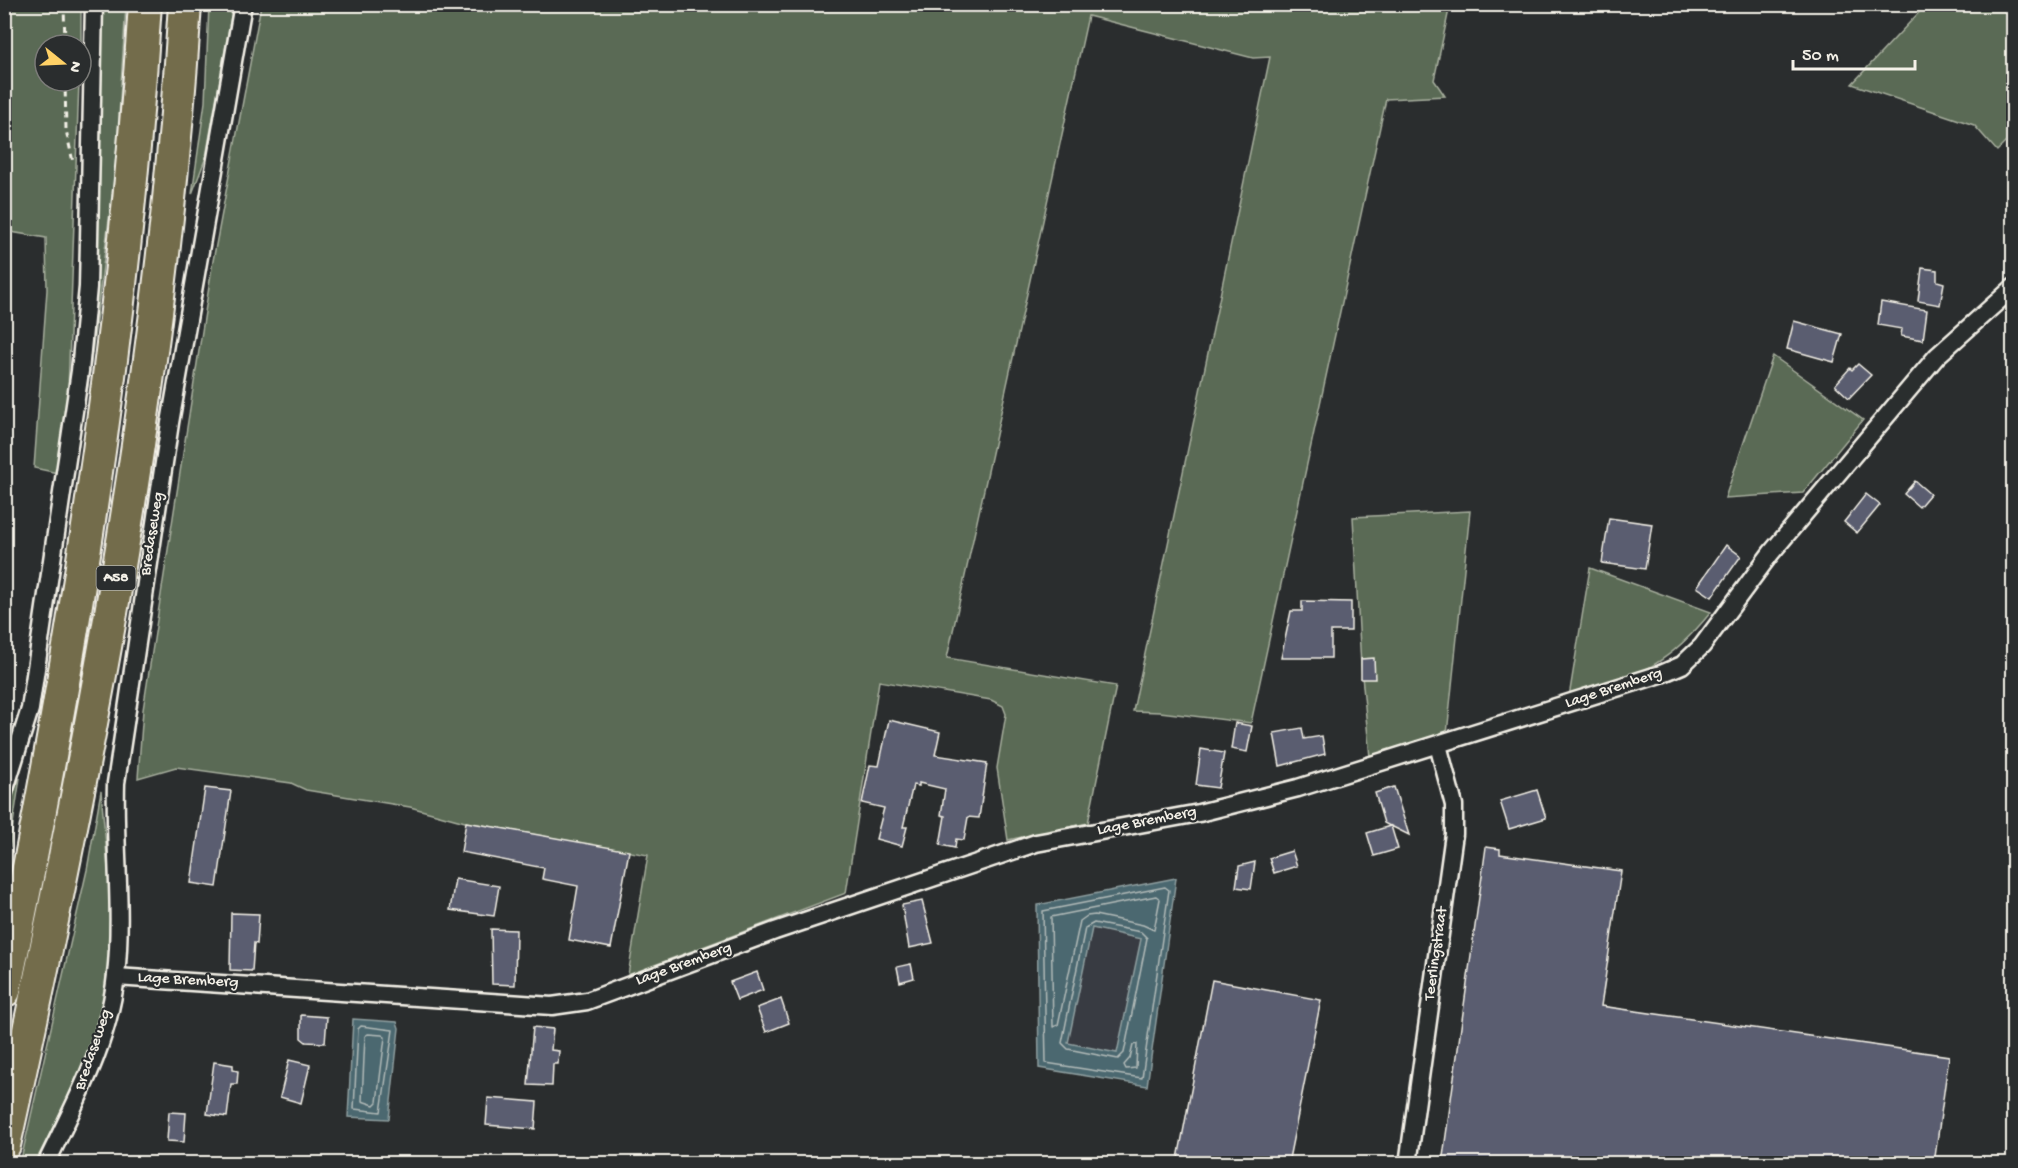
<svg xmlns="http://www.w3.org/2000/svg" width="2018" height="1168" font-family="'Gochi Hand',sans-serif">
  <rect width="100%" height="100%" fill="#2a2d2e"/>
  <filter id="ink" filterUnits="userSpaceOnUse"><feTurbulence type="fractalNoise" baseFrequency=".0167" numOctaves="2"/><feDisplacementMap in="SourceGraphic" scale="12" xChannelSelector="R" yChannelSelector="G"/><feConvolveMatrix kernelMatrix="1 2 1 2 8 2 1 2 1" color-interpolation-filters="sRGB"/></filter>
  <g filter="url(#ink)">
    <!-- built -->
    <polygon fill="#383b42" points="1091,928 1141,938 1118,1053 1068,1043"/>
    <!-- green -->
    <g fill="#5a6b54" stroke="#a7ae9e" stroke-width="1.5">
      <polygon points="1927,4 2013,5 2013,135 1997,151 1974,125 1852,84"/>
      <polygon points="4,5 81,5 81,45 45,45 45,81 79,81 67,420 58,473 34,468 47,290 46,238 5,231"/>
      <polygon points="101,5 126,5 116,164 87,392"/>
      <polygon points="209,5 233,5 206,157 192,194 205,102"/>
      <polygon points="261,5 1450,5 1434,80 1445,96 1386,99 1251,723 1160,712 1133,711 1270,57 1253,58 1088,16 947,658 1116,686 1088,823 1008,840 997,768 1006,714 1003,706 991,700 879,681 846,893 628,975 648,855 465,822 410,807 306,790 291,783 176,767 138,778 143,710 213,261"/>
      <polygon points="1773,356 1863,420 1803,493 1725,498"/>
      <polygon points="1470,511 1447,734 1370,757 1361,666 1353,517"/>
      <path d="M1590 568 1711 612C1664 670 1637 675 1569 697Z"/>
      <polygon points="20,778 5,877 5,809"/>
      <path d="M101 791C106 854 117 923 106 986 95 1049 63 1107 35 1163L20 1164 87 870Z"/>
    </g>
    <!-- water -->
    <g fill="#4c6870" stroke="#8f9fa0" stroke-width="1.5" fill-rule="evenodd">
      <path d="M1176 878 1147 1086 1039 1068 1037 905ZM1092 928 1141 939 1117 1053 1068 1043Z"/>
      <polygon points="353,1019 397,1022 399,1028 389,1119 348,1117"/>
    </g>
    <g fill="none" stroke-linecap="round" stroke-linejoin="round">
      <!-- shore -->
      <g stroke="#b1bab8" stroke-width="1.5">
        <polygon points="1165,887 1169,890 1142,1078 1046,1063 1043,911"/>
        <polygon points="1156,896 1160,899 1154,930 1143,925 1095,915 1087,916 1080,921 1058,1025 1053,1027 1051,917"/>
        <polygon points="1094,923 1141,932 1147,938 1124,1053 1118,1059 1068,1049 1062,1043 1085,928"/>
        <polygon points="361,1026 393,1030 381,1112 354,1109 358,1029"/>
        <polygon points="368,1034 382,1035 385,1037 377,1102 374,1105 362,1101 365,1036"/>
        <polygon points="1137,1044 1136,1068 1126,1069 1124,1065 1130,1058 1133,1045"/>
      </g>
    </g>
    <!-- building -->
    <g fill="#5a5d6f" stroke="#f4f1e8" stroke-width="1.5">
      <polygon points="1922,268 1937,270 1937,281 1944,283 1940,305 1918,301"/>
      <polygon points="1881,302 1927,310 1923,340 1901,336 1902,329 1878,325"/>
      <polygon points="1794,321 1842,334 1834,362 1787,349"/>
      <polygon points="1858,364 1871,375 1849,398 1835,385 1850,368 1852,370"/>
      <polygon points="1915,481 1930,494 1919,507 1904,494"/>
      <polygon points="1866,494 1880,505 1857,533 1844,522"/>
      <polygon points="1609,518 1652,524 1645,569 1602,563"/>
      <polygon points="1726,545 1741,556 1712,597 1697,587"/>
      <polygon points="1302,601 1351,602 1351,631 1331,631 1331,658 1281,658 1291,611 1302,611"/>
      <polygon points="1374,658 1375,679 1361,679 1361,659"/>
      <polygon points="889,720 940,732 935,755 987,763 979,818 968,817 964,840 956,839 955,848 940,845 945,816 941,815 945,789 919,783 919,786 913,785 903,827 907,827 902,846 876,839 884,808 862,803 870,765 879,766"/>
      <polygon points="1235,723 1252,726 1247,752 1231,749"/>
      <polygon points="1302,728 1304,739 1322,736 1325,754 1280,766 1274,733"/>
      <polygon points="1201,749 1224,753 1218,788 1196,785"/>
      <polygon points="1394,787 1409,835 1391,826 1398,849 1374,856 1367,833 1390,826 1384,823 1375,793"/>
      <polygon points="205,788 231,791 217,887 191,883"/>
      <polygon points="1537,790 1546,818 1509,829 1500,801"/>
      <polygon points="466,822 629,851 611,948 569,940 578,886 542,879 544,868 461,852"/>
      <polygon points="1486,847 1500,849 1500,854 1621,871 1601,1006 1949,1056 1934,1164 1442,1164"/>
      <polygon points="1292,851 1297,866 1274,873 1269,858"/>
      <polygon points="1255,862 1251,889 1236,887 1239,866"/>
      <polygon points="455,879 499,886 494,916 450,910"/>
      <polygon points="922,901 933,943 909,948 902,905"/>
      <polygon points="231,913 259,914 257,944 254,943 252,971 230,970"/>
      <polygon points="491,929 516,930 515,985 492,984"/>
      <polygon points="911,964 914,978 900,982 897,967"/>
      <polygon points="757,972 763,990 737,1000 730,982"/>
      <polygon points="1212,980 1321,1000 1288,1164 1177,1164"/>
      <polygon points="781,999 789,1023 766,1032 757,1008"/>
      <polygon points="301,1015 327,1017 325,1043 306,1042 301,1038"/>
      <polygon points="533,1027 553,1029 551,1050 559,1051 558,1064 553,1064 552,1086 528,1085"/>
      <polygon points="289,1060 310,1065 301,1103 280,1097"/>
      <polygon points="214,1062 233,1065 233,1070 238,1071 237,1084 231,1084 227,1117 207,1114"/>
      <polygon points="488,1098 537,1102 535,1129 486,1125"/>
      <polygon points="169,1112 186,1113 184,1142 167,1141"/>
    </g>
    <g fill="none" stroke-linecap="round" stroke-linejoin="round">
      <defs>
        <g id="minor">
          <polyline points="4,792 30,709 80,371 88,287 94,4"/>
          <polyline points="116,977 552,1006 587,1001 775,931 1036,843 1199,813 1298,788 1661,674 1682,665 1702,646 1771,553 1937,356 2014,287"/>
          <path d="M46 1164C75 1103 109 1043 116 975 123 911 114 847 116 783L170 423 243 4"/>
          <polyline points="1408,1164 1454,834 1454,805 1438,745"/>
        </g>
        <g id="motorway">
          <path d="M4 991C72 667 124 335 145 4"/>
          <path d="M4 1145C87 769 162 389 185 4"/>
        </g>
      </defs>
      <!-- minor casing -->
      <use href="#minor" stroke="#f4f1e8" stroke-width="21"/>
      <!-- motorway casing -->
      <use href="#motorway" stroke="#f4f1e8" stroke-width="36"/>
      <!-- path -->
      <g stroke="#f4f1e8" stroke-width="3" stroke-dasharray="6 4.5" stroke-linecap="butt">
        <polyline points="64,4 65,45"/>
        <polyline points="65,81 66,130 73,162"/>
      </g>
      <!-- minor -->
      <use href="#minor" stroke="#2a2d2e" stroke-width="16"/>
      <!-- motorway -->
      <use href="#motorway" stroke="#736c4b" stroke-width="32"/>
    </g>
  </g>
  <g text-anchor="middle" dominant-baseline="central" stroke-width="4.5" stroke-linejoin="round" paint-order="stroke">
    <!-- shield labels -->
    <rect fill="#2a2d2e" stroke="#b7b6b0" stroke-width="1.5" x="96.5" y="566" width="39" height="24" rx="4.5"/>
    <g font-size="15" font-weight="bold" fill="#f4f1e8">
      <text x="116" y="578">A58</text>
    </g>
    <!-- street labels -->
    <g font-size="16" fill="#f4f1e8" stroke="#2a2d2e">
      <text transform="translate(153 534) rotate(-81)">Bredaseweg</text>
      <text transform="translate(1614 689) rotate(-18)">Lage Bremberg</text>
      <text transform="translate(1147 822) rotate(-11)">Lage Bremberg</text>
      <text transform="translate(1437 954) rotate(-82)">Teerlingstraat</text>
      <text transform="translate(684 965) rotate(-20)">Lage Bremberg</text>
      <text transform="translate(188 981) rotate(3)">Lage Bremberg</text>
      <text transform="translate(94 1050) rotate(-71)">Bredaseweg</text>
    </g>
  </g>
  <!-- margin -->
  <rect width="2018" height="1168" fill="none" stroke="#2a2d2e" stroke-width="24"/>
  <rect x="12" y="12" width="1994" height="1144" fill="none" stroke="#f4f1e8" stroke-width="2" filter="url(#ink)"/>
  <!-- north arrow -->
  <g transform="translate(63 63) rotate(108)"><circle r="28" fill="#2a2d2e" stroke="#7b7b78" stroke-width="1.5"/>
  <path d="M0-4.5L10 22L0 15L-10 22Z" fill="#ffd166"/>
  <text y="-9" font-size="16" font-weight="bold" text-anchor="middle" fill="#f4f1e8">N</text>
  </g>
  <!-- scale -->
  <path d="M1793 60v9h122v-9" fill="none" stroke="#f4f1e8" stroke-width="3"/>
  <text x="1802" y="60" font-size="18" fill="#f4f1e8" stroke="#2a2d2e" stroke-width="4.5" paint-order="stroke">50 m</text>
</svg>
